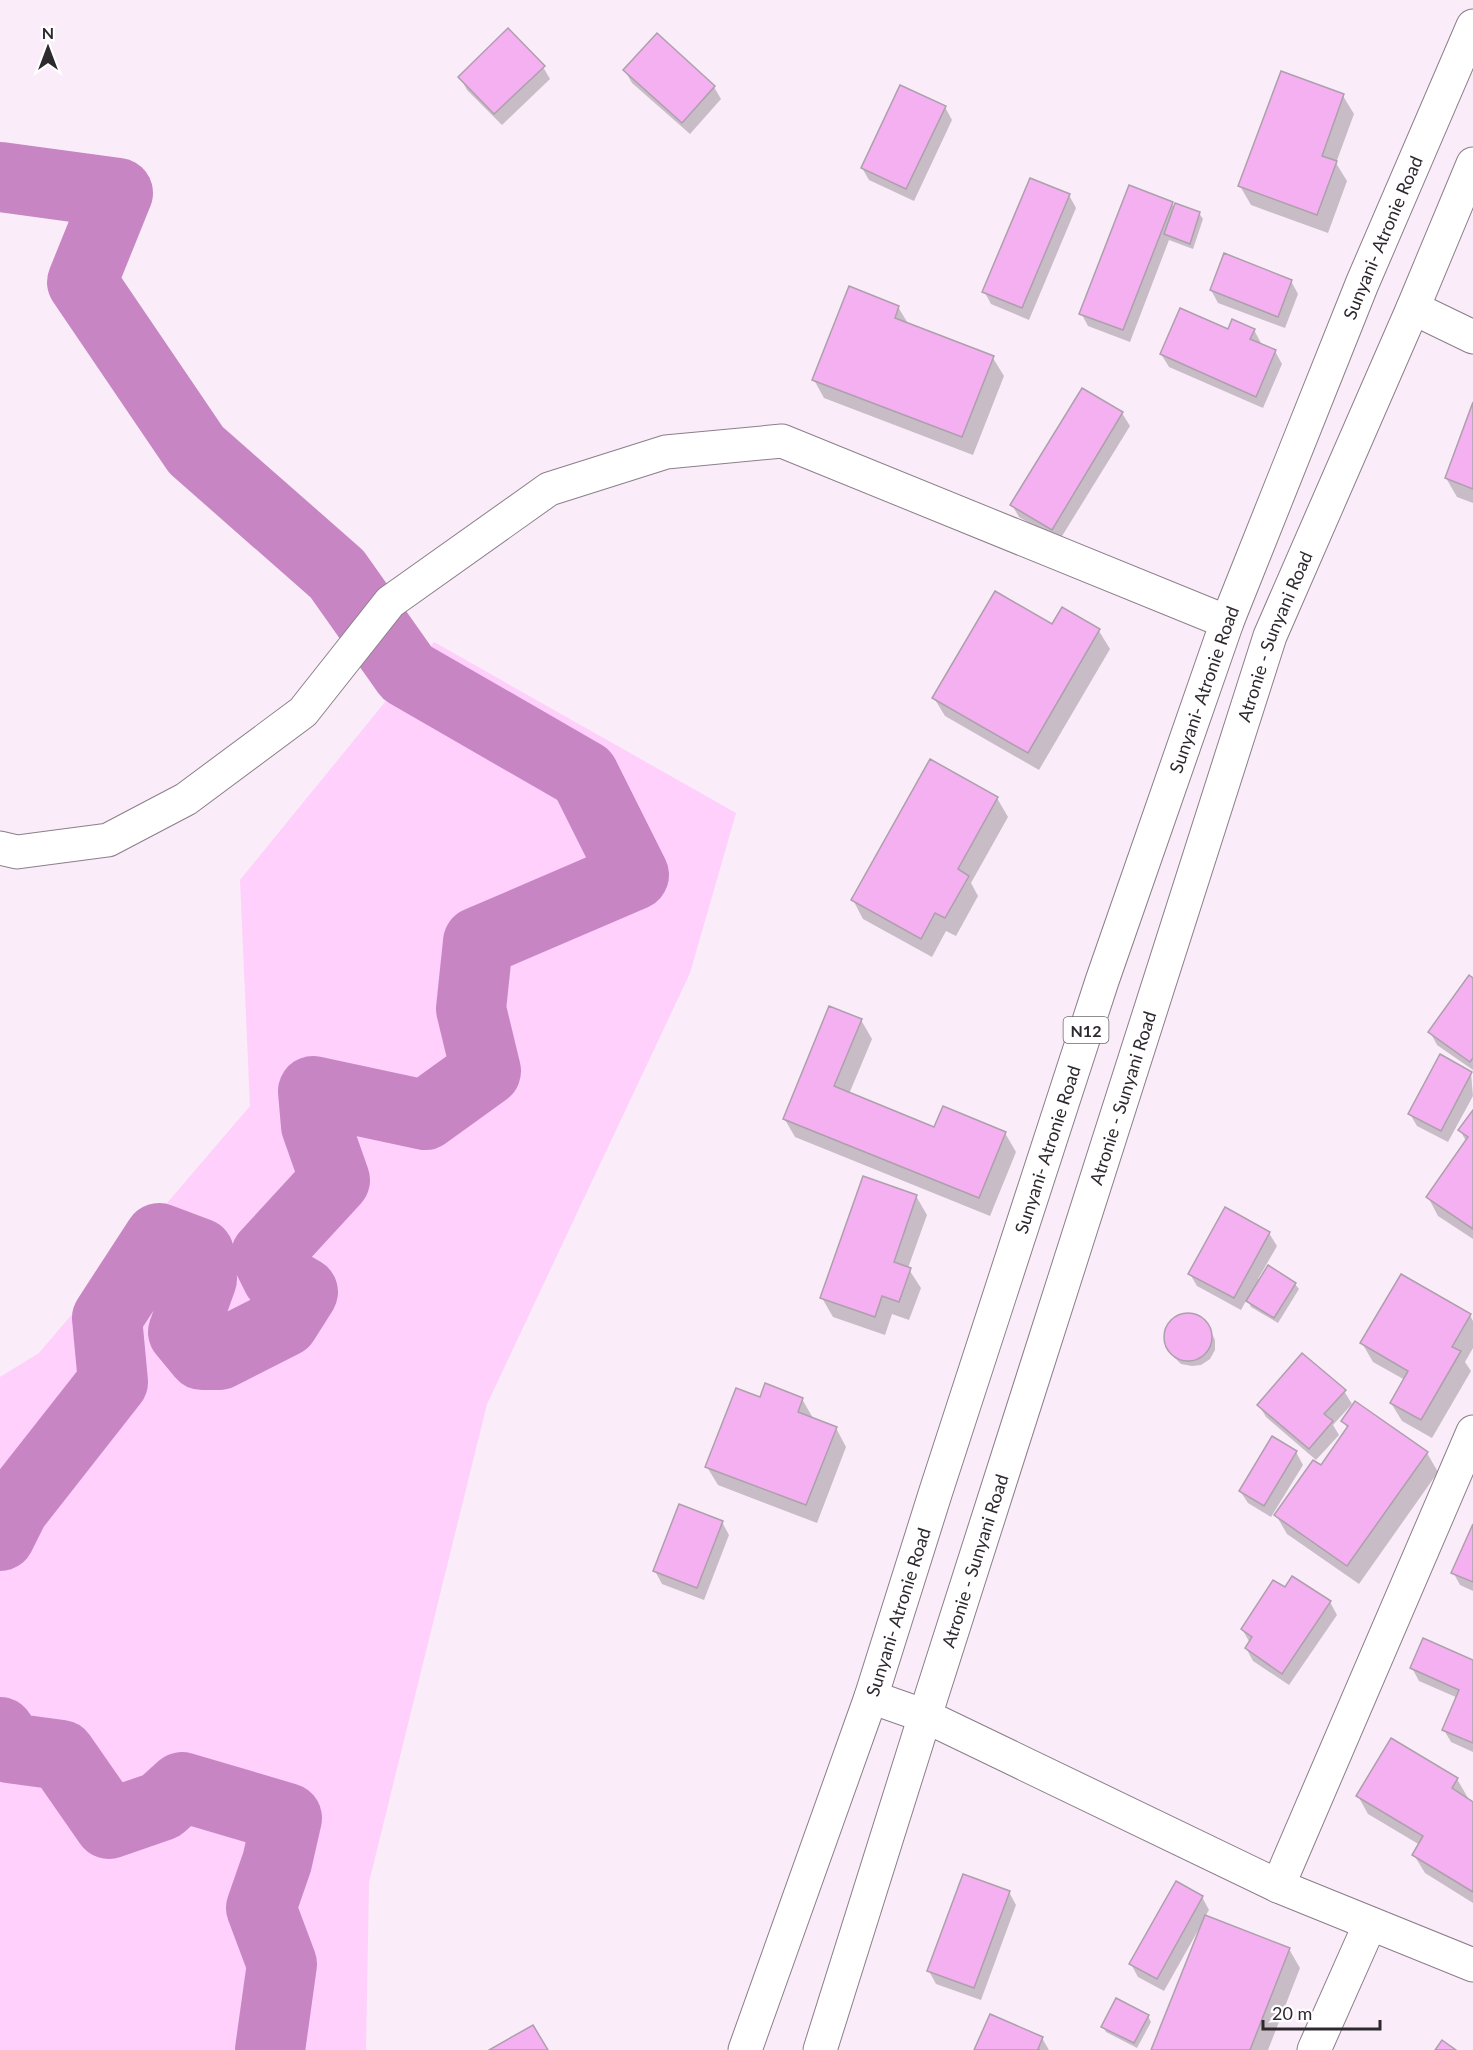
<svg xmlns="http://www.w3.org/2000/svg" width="1473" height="2050" font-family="Lato,sans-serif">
  <rect width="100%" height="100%" fill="#faecf9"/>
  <!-- green -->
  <polygon fill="#fed0fb" points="434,642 736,813 690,973 487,1404 369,1882 366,2050 0,2050 0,1377 39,1353 250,1106 240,880"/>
  <!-- shadow -->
  <g fill="#0003">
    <polygon points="657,36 714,87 721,99 690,134 632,83 625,71"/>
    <polygon points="543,67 550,79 502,125 467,90 460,77"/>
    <polygon points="1343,96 1354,114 1336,163 1347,181 1328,233 1251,205 1240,186"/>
    <polygon points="945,107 952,120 914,201 869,180 862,168"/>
    <polygon points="1069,195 1076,208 1029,320 991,304 984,291"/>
    <polygon points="1172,203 1174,208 1199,213 1203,219 1193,249 1169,240 1130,342 1088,326 1081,313"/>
    <polygon points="1291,281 1298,294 1285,328 1218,303 1211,290"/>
    <polygon points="898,307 909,325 993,358 1004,376 973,455 824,398 814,380"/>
    <polygon points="1254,330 1261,343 1260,345 1275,351 1282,364 1263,408 1169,367 1161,354 1228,331"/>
    <polygon points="1082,390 1122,413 1130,426 1059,541 1019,517 1012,505"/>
    <polygon points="1473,406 1473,503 1457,497 1446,478"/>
    <polygon points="1053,626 1099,631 1110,649 1039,770 945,716 934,698"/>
    <polygon points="997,798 1008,817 971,883 978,896 956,936 946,931 932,957 863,919 853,900"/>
    <polygon points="1473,980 1473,1070 1437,1045 1430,1032"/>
    <polygon points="861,1020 872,1039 849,1094 935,1129 1005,1133 1016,1152 990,1216 795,1137 784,1118"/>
    <polygon points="1471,1073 1473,1096 1448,1142 1417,1126 1410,1114"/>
    <polygon points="1473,1112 1473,1239 1438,1216 1428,1197 1466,1141 1460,1130"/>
    <polygon points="916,1196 927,1215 908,1268 921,1288 909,1320 892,1314 885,1335 833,1317 822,1298"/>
    <polygon points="1269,1233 1277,1246 1258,1279 1295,1284 1299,1289 1278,1323 1251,1307 1247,1299 1241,1310 1197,1286 1190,1274"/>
    <polygon points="1190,1314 1200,1317 1207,1324 1215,1340 1215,1350 1210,1359 1201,1365 1192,1366 1181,1364 1174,1357 1166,1341 1166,1330 1171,1322 1180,1316"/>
    <polygon points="1470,1315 1473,1321 1473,1348 1465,1362 1471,1371 1432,1438 1402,1421 1391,1403 1405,1380 1373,1362 1362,1343"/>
    <polygon points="1344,1391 1352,1404 1333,1425 1339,1435 1316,1460 1266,1417 1259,1405"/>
    <polygon points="761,1399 802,1399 813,1418 836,1428 846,1447 817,1523 718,1485 707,1467"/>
    <polygon points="1343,1421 1427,1453 1438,1472 1359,1584 1287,1534 1276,1515 1321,1467 1348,1429"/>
    <polygon points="1296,1452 1303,1465 1271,1517 1248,1503 1240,1491"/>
    <polygon points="722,1522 729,1535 704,1600 662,1584 655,1571"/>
    <polygon points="1473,1527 1473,1591 1460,1585 1453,1572"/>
    <polygon points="1285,1589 1330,1602 1337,1615 1289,1685 1253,1661 1246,1648 1250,1643 1242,1629"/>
    <polygon points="1473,1661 1473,1752 1451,1742 1444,1730 1458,1698 1419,1681 1412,1668"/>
    <polygon points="1457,1779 1468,1798 1467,1800 1473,1803 1473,1903 1425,1873 1414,1855 1420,1845 1368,1814 1358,1796"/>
    <polygon points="1009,1892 1016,1905 981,2000 936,1984 929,1971"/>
    <polygon points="1202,1897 1209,1910 1205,1917 1289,1949 1300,1968 1268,2050 1153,2050 1202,1928 1200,1927 1164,1991 1138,1977 1131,1964"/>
    <polygon points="1148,2016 1151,2022 1137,2048 1106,2032 1103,2026"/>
    <polygon points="1042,2038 1049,2050 976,2050"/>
  </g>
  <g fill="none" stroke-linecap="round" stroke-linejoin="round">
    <!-- river -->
    <g stroke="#c786c3" stroke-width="70">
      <polyline points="0,177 118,193 82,282 196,450 337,574 407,673 584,775 634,875 478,942 471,1009 486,1071 425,1115 313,1091 316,1126 335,1180 266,1255 277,1277 303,1292 284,1322 219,1355 202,1355 183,1332 202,1279 199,1253 159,1238 107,1318 113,1382 14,1508 0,1536"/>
      <polyline points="0,1732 9,1748 61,1755 109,1824 161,1806 182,1787 287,1818 277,1862 261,1908 282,1964 270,2050"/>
    </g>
  </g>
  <!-- building -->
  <g fill="#f4b0f0" stroke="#ada0ac" stroke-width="1.5">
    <polygon points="508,28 545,66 494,114 458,77"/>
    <polygon points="657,33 715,86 682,123 623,70"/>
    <polygon points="1281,71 1344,94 1322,156 1337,161 1317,215 1238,186"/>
    <polygon points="900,85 946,106 906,189 861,168"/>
    <polygon points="1030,178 1070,194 1022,308 982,292"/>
    <polygon points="1129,185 1173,202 1123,330 1079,314"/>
    <polygon points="1175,203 1200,212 1190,244 1164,234"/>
    <polygon points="1224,253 1292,280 1278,317 1210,290"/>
    <polygon points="849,286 899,306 895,318 994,356 962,437 812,380"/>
    <polygon points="1180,308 1228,329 1232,319 1255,329 1250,339 1276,350 1256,397 1160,354"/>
    <polygon points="1082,388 1123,412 1052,530 1010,505"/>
    <polygon points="1473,402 1473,489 1445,478"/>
    <polygon points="995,591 1052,624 1062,607 1100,629 1028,753 932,698"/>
    <polygon points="930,759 998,797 958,869 969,876 945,918 935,913 921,939 851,900"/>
    <polygon points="1469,975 1473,978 1473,1058 1470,1062 1428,1032"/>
    <polygon points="829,1006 862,1019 834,1086 934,1127 943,1106 1006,1132 979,1198 783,1119"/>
    <polygon points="1440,1054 1472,1072 1441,1131 1408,1114"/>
    <polygon points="1473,1110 1473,1229 1426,1197 1468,1137 1458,1130"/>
    <polygon points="863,1176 917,1195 894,1262 911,1268 899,1302 882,1296 875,1317 820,1298"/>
    <polygon points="1225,1207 1270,1232 1234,1298 1188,1274"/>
    <polygon points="1268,1265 1296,1283 1274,1318 1246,1301"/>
    <polygon points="1401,1274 1471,1314 1452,1347 1461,1351 1421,1420 1390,1403 1408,1371 1360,1343"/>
    <circle cx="1188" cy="1337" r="24"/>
    <polygon points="1302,1353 1346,1390 1324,1414 1333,1421 1309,1449 1257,1405"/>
    <polygon points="765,1383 803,1398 798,1412 837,1427 806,1505 705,1467 736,1388 760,1397"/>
    <polygon points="1355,1401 1428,1452 1347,1566 1274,1515 1313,1460 1321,1465 1348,1426 1341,1421"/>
    <polygon points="1272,1436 1297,1451 1264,1506 1239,1491"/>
    <polygon points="679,1504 723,1521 697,1588 653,1571"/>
    <polygon points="1473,1524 1473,1582 1451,1573"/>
    <polygon points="1292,1576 1331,1601 1282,1674 1245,1648 1252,1637 1241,1629 1273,1580 1285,1587"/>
    <polygon points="1423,1638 1473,1660 1473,1743 1442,1730 1459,1690 1410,1668"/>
    <polygon points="1391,1738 1458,1778 1452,1788 1473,1802 1473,1892 1412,1855 1423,1836 1356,1796"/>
    <polygon points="963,1874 1010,1891 974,1988 927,1971"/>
    <polygon points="1176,1881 1203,1896 1157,1979 1129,1964"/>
    <polygon points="1205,1915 1290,1948 1250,2050 1151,2050"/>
    <polygon points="1116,1998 1149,2015 1134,2043 1101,2027"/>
    <polygon points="990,2014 1043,2037 1038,2049 1040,2050 974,2050"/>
    <polygon points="533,2025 548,2050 489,2050"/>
    <polygon points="1442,2040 1456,2050 1435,2050"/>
  </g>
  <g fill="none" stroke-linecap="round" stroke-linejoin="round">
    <defs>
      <g id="street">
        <polyline points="1413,308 1473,337"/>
        <polyline points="0,848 17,852 108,840 186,799 303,712 390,602 549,489 666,452 782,441 1227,622"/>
        <polyline points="871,1697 925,1716 1278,1886 1473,1965"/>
        <polyline points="1278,1886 1473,1432"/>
        <polyline points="1314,2050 1370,1924"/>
      </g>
      <g id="highway">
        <path id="s1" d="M745 2050 871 1697 936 1491 1102 981 1227 622 1362 284 1473 26"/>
        <path id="s2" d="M820 2050 925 1716 1270 636 1413 308 1473 164"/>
      </g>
    </defs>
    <!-- street casing -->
    <use href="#street" stroke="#8b7f8a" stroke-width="35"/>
    <!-- highway casing -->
    <use href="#highway" stroke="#8b7f8a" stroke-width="35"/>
    <!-- street -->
    <use href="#street" stroke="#fff" stroke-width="33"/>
    <!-- highway -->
    <use href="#highway" stroke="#fff" stroke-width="33"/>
  </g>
  <g text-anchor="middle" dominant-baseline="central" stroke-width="4.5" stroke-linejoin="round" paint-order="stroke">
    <!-- shield labels -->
    <rect fill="#fff" stroke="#6d696d" stroke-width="1.5" x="1063.5" y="1017" width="45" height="26" rx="4.5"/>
    <g font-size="16" font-weight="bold" fill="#2e292e">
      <text x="1086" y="1030">N12</text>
    </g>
    <!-- street labels -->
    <g font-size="18" fill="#2e292e" stroke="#fff">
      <text stroke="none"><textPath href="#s1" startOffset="1922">Sunyani- Atronie Road</textPath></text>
      <text stroke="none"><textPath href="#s2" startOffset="1485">Atronie - Sunyani Road</textPath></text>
      <text stroke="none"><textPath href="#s1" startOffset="1436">Sunyani- Atronie Road</textPath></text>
      <text stroke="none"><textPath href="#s2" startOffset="999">Atronie - Sunyani Road</textPath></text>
      <text stroke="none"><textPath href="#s1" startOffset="950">Sunyani- Atronie Road</textPath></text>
      <text stroke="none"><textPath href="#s2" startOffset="513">Atronie - Sunyani Road</textPath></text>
      <text stroke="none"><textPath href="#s1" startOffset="464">Sunyani- Atronie Road</textPath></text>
    </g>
  </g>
  <!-- north arrow -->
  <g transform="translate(48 48)" stroke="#ffffff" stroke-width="4.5" paint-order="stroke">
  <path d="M0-4.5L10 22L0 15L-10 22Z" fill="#2e292e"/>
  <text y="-9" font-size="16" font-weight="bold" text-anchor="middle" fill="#2e292e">N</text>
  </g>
  <!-- scale -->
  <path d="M1263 2020v9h117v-9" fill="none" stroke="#2e292e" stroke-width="3"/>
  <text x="1272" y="2020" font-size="18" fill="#2e292e" stroke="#ffffff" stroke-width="4.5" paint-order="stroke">20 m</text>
</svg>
